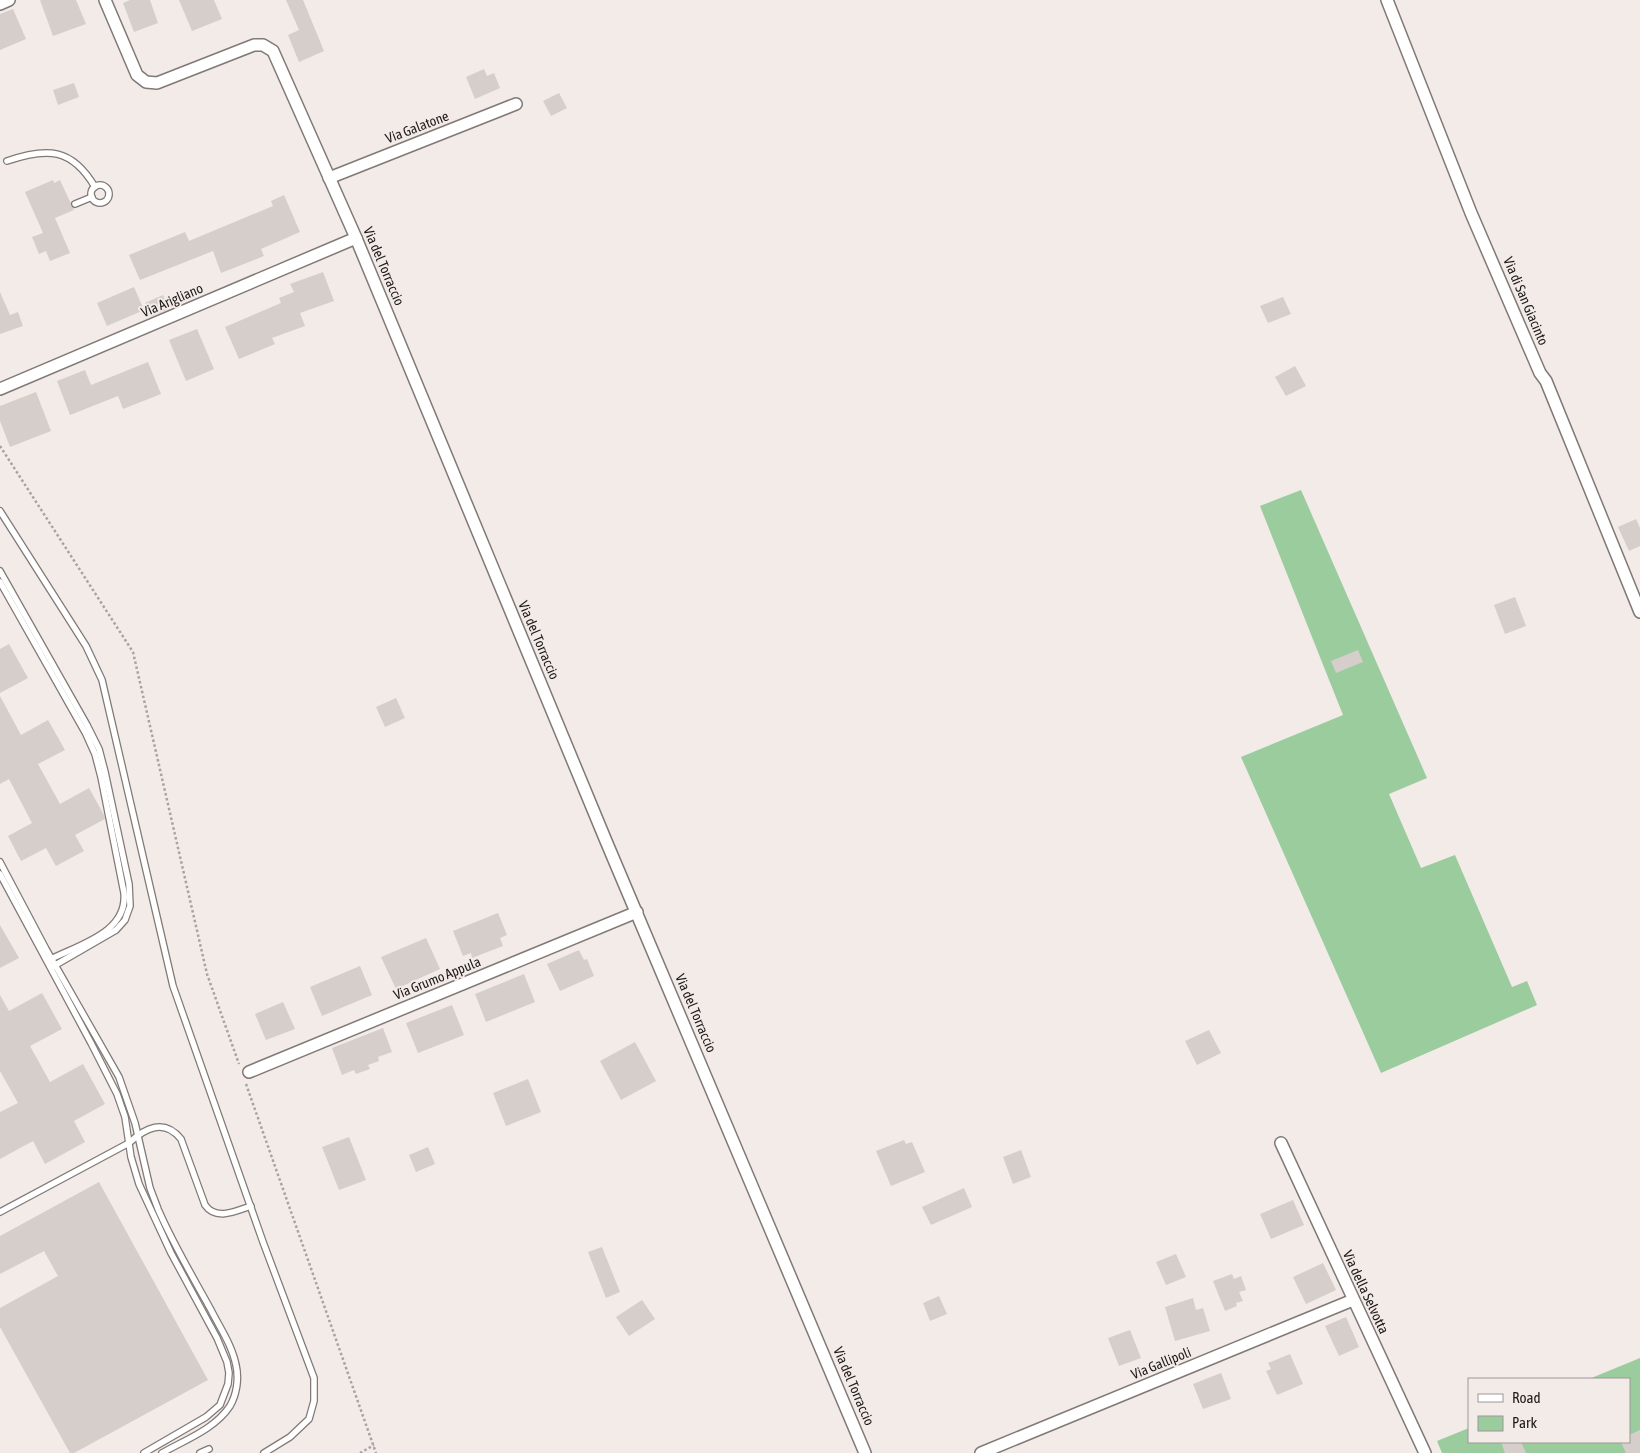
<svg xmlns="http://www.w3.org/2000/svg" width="1640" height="1453" font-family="'Asap Condensed',sans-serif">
  <rect width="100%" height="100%" fill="#f3ebe8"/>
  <!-- green -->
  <g fill="#9acc9e">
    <polygon points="1301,490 1427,778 1389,794 1421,868 1455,855 1512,987 1527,981 1537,1005 1381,1073 1241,757 1343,715 1260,506"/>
    <polygon points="1640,1358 1640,1453 1442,1453 1437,1441 1469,1428 1469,1442 1629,1442 1629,1379 1589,1379"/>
  </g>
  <!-- building -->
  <g fill="#d6cecb">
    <polygon points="40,0 76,0 86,24 53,36"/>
    <polygon points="130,0 150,0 158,23 134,32 123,3"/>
    <polygon points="179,0 214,0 222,19 192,31"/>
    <polygon points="286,0 303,0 324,51 299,62 288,35 299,30"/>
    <polygon points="13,9 26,39 0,50 0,14"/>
    <polygon points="484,69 487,76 494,73 500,88 475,99 466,77"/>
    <polygon points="74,83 79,97 58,105 53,90"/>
    <polygon points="559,93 567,108 551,116 543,101"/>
    <polygon points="53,180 54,183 60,180 74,210 55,218 70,253 50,261 46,251 39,254 32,237 43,233 25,192"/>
    <polygon points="284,195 300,232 261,249 264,256 221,273 213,251 140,280 129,255 185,232 189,241 273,206 271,201"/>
    <polygon points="323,272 334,301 300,313 305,326 272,338 275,344 239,359 225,327 281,303 279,298 294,292 290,284"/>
    <polygon points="134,287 144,310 107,326 97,303"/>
    <polygon points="0,292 10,315 18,312 23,326 0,334"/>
    <polygon points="163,295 169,309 151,317 145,303"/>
    <polygon points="1283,297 1291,314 1268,323 1260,306"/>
    <polygon points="197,329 214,369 186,381 169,340"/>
    <polygon points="148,362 161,394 123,409 118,396 70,415 57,381 85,370 91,385"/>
    <polygon points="1295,366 1306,386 1286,396 1275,377"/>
    <polygon points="36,392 51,431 10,447 0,421 0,406"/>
    <polygon points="1636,519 1640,528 1640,546 1629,551 1618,527"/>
    <polygon points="1515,597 1526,626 1505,634 1494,605"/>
    <polygon points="9,644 28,678 0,693 0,649"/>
    <polygon points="1358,650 1363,662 1336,673 1331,661"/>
    <polygon points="0,696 21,735 48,720 65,750 38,764 60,804 89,788 104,815 105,819 75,835 84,851 56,866 46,848 21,861 8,836 32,823 9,779 0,784"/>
    <polygon points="396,698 405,718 385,727 376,707"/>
    <polygon points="498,913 507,935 500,938 503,946 472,958 471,953 463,956 453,931"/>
    <polygon points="0,925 19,958 0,968"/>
    <polygon points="426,938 440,969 396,989 381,957"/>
    <polygon points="579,950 584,960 587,959 594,976 560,991 547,964"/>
    <polygon points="360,966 372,995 322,1016 310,987"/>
    <polygon points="524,974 535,1002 486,1022 475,994"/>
    <polygon points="42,993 62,1029 30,1046 50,1082 83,1064 105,1104 74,1121 85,1142 45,1164 33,1141 0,1159 0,1112 18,1103 0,1071 0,995 9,1011"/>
    <polygon points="283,1002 295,1029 266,1040 255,1014"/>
    <polygon points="452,1005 464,1035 418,1053 406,1023"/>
    <polygon points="383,1028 392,1052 378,1057 379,1061 368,1065 370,1069 356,1074 354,1070 342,1075 332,1048"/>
    <polygon points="1209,1030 1221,1053 1197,1065 1185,1041"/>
    <polygon points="635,1042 656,1081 621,1100 600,1061"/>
    <polygon points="528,1079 541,1112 506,1126 493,1093"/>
    <polygon points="349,1137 366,1180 339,1190 322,1147"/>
    <polygon points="904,1140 906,1144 912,1142 925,1172 891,1186 876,1151"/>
    <polygon points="428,1147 435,1164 416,1172 409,1155"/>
    <polygon points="1021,1150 1031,1177 1013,1184 1003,1157"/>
    <polygon points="99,1182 208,1380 74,1453 70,1453 0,1327 0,1308 58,1276 44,1251 0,1274 0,1236"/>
    <polygon points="964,1188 972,1207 931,1225 922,1207"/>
    <polygon points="1293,1200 1304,1225 1271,1239 1260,1214"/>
    <polygon points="602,1247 620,1292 606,1298 588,1252"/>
    <polygon points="1176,1254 1186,1277 1166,1285 1156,1262"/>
    <polygon points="1323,1263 1336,1290 1306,1304 1293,1277"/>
    <polygon points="1232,1274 1234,1279 1241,1276 1246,1290 1239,1292 1243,1301 1236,1303 1237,1306 1225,1311 1213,1281"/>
    <polygon points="939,1296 947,1314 930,1321 923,1303"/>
    <polygon points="1193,1298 1196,1310 1203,1308 1210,1331 1175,1341 1165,1307"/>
    <polygon points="642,1300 655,1319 629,1336 616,1317"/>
    <polygon points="1346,1317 1359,1347 1339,1356 1325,1326"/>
    <polygon points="1130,1330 1141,1358 1119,1366 1108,1338"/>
    <polygon points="1290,1354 1303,1384 1277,1395 1266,1371 1271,1369 1268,1363"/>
    <polygon points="1221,1373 1231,1399 1203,1409 1193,1384"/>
    <polygon points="1640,1430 1640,1453 1626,1453 1621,1442 1629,1442 1629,1435"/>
    <polygon points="1501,1442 1521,1442 1526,1453 1505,1453"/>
  </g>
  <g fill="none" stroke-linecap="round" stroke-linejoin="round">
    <defs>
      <g id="service">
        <path d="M7 161C47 147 72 148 95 187"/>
        <circle cx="100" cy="194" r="9"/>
        <polyline points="75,204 92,197"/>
        <polyline points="0,511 86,646 102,680 173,986 263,1242 314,1378 314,1401 309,1419 290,1437 264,1453"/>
        <polyline points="0,571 87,725 99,749 105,772 129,884 130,906 125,920 116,930 52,967"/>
        <path d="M0 582 86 734 95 754 101 777 124 893C128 933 78 945 49 960"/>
        <path d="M0 862 46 949 119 1077 135 1123 150 1188 158 1209C173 1244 193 1277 211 1310 220 1328 232 1345 236 1365 239 1378 237 1394 230 1406 215 1429 185 1440 162 1453"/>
        <polyline points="0,874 91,1043 117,1094 125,1117 131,1157 139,1184 171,1253 217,1338 227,1362 229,1373 228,1384 220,1405 206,1417 144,1453"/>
        <path d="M0 1212 129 1143C145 1128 164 1118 181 1139L205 1205C216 1221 236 1211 251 1206"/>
        <polyline points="200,1453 209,1449"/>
      </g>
      <g id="minor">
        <polyline points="105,0 137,75 146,82 157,83 254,45 263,45 273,51 356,238 606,841 865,1453"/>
        <polyline points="1387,0 1471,213 1540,373 1546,381 1640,612"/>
        <polyline points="0,4 9,0"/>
        <polyline points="329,178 516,104"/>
        <polyline points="0,389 356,238"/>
        <polyline points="249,1072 637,912"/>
        <polyline points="1281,1143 1425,1453"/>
        <polyline points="981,1453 1353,1300"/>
      </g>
    </defs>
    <!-- service casing -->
    <use href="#service" stroke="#807976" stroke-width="8"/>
    <!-- minor casing -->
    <use href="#minor" stroke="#807976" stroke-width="14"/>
    <!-- path -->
    <g stroke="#a8a2a0" stroke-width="2.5" stroke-dasharray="2.5 2.5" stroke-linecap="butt">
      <polyline points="0,446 133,652 207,974 239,1064"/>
      <polyline points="246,1084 376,1453"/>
      <polyline points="360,1453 374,1445"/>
    </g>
    <!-- service -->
    <use href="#service" stroke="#fff" stroke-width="5.5"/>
    <!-- minor -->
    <use href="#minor" stroke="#fff" stroke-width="11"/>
  </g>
  <g text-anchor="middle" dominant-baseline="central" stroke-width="4" stroke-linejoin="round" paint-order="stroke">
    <!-- street labels -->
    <g font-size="14" fill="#1c1a19" stroke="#f3ebe8">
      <text transform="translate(417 127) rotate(-21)">Via Galatone</text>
      <text transform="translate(384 266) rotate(67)">Via del Torraccio</text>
      <text transform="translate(172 300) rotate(-23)">Via Arigliano</text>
      <text transform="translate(1526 301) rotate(67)">Via di San Giacinto</text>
      <text transform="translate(539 640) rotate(67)">Via del Torraccio</text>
      <text transform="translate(437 978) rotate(-22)">Via Grumo Appula</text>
      <text transform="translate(696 1013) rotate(67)">Via del Torraccio</text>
      <text transform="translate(1366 1292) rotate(65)">Via della Selvotta</text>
      <text transform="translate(1161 1363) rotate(-22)">Via Gallipoli</text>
      <text transform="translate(854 1386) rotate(67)">Via del Torraccio</text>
    </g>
  </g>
  <!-- legend -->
  <rect x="1468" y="1378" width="162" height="65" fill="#f3ebe8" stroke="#9d9795"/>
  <rect x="1478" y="1394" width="25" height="8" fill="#ffffff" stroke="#9d9795"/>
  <text x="1512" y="1403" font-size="15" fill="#1c1a19">Road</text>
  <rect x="1478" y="1416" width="25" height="15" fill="#9acc9e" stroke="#9d9795"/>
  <text x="1512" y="1428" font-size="15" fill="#1c1a19">Park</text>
</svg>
